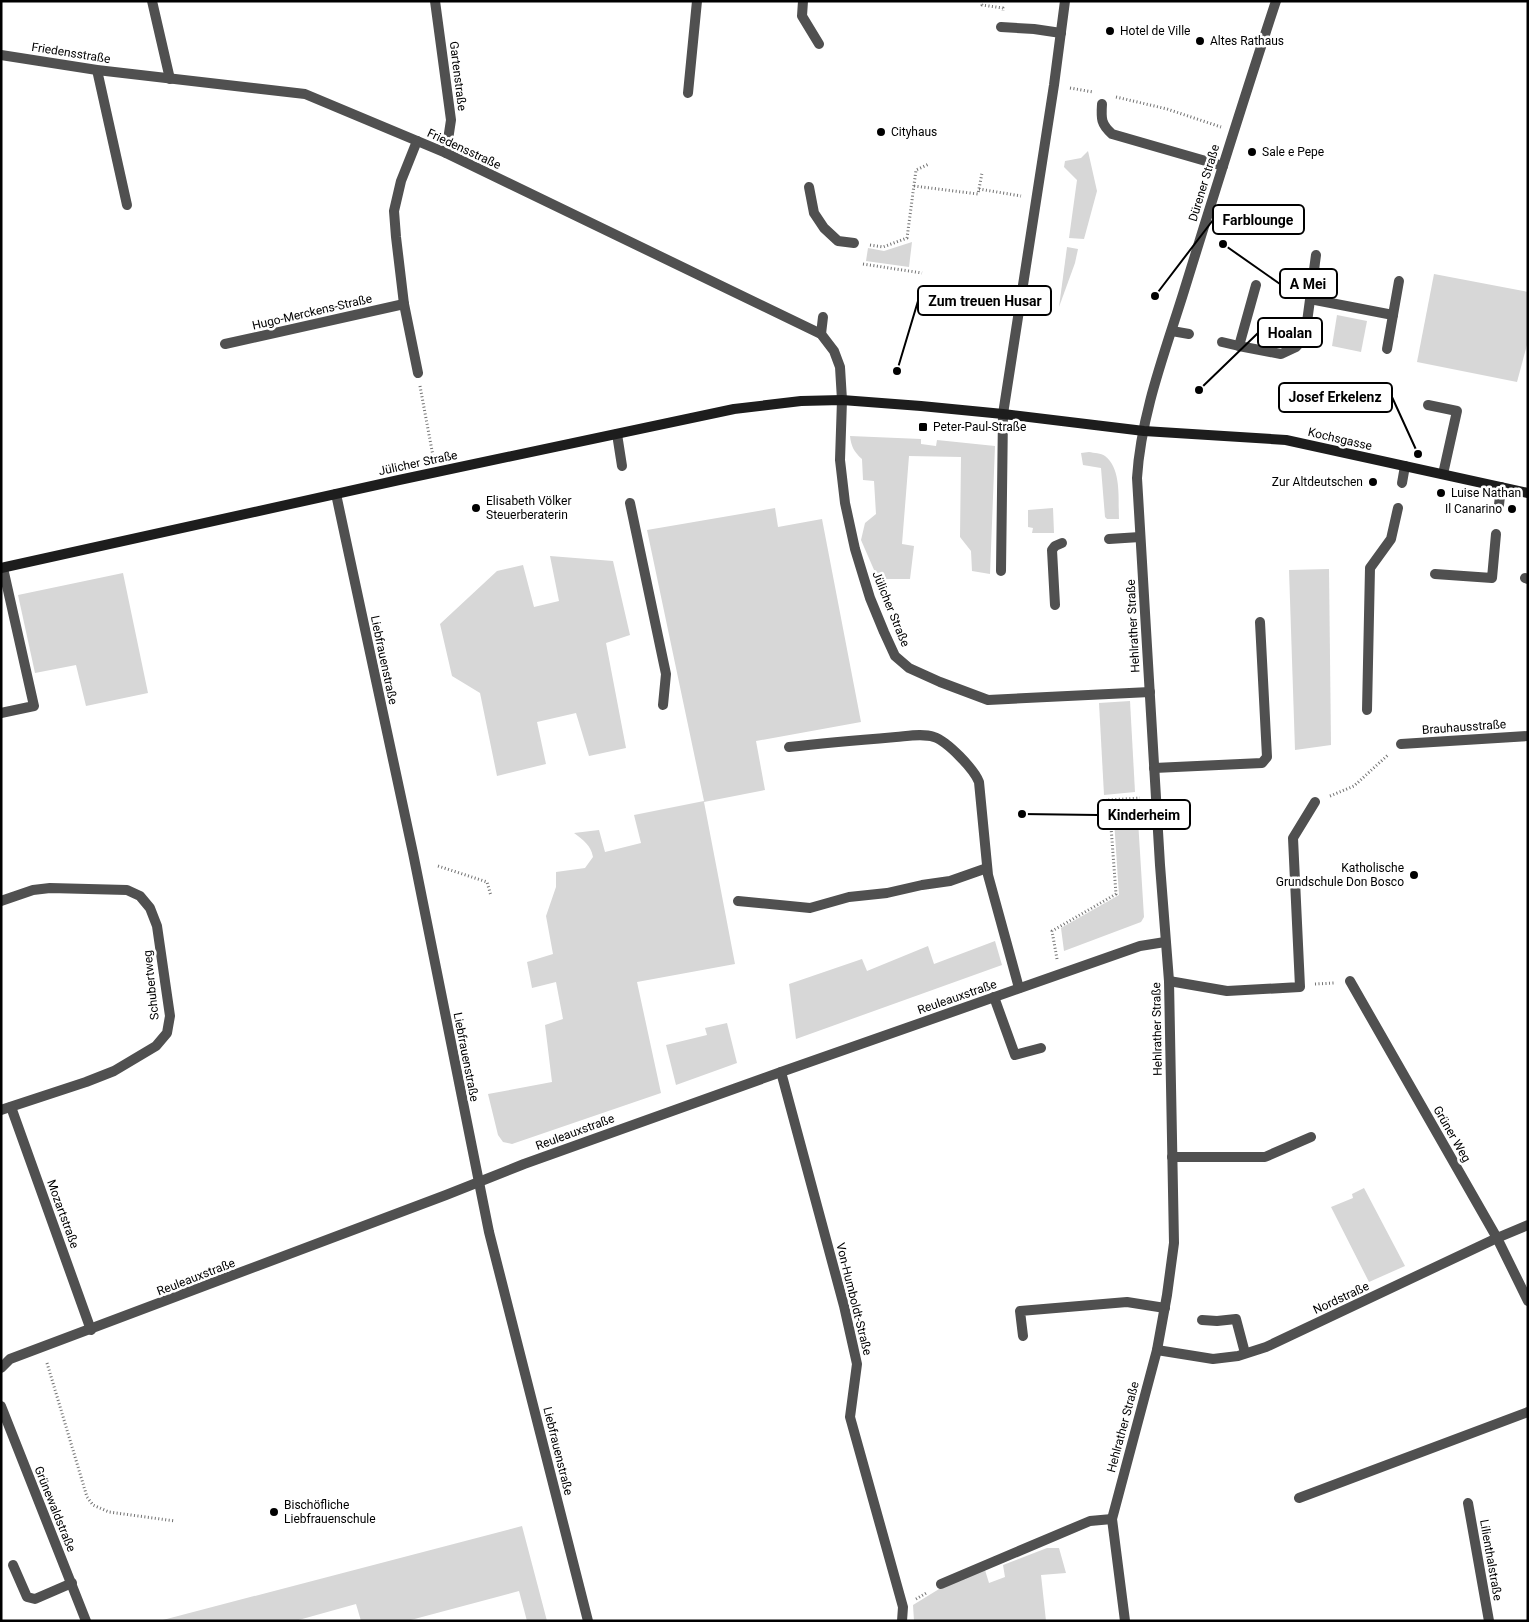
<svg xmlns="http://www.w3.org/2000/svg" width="1529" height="1622" font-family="Roboto,sans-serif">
  <rect width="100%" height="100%" fill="#fff"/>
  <!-- green -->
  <g fill="#d7d7d7">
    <polygon points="1088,151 1097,191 1084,239 1069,238 1077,180 1064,167 1065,161 1081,158"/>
    <polygon points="912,242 909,267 866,261 868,248 884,251"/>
    <polygon points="1067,247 1078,249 1075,263 1059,307"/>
    <polygon points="1434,274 1528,292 1528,341 1517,382 1417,362"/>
    <polygon points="1337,315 1367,321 1361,352 1332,346"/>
    <path d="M850 436 921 439V444L936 446 937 440 995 446 990 574 972 571 971 551 960 537 961 457 909 456 902 544 914 546 910 579H878L861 540 865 523 876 514 874 481 863 480 862 459C854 452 851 446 850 436Z"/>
    <path d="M1089 452C1094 453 1101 453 1105 456 1122 469 1118 500 1119 519H1107L1105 517 1101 468 1083 465 1081 453Z"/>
    <path d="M775 508 778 527 822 519 861 722 756 741 765 790 704 802 735 964 637 982 661 1093 512 1144 503 1142 498 1135 488 1094 552 1082 545 1025 563 1019 556 982 532 988 527 962 553 954 546 916 556 887V872L585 868 593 857C591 845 583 840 574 833L599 830 605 852 641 843 634 815 704 801 647 530Z"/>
    <polygon points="1053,508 1054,533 1032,533 1033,528 1028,527 1028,510"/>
    <polygon points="550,556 613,561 630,635 606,643 626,748 589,756 576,713 537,722 546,764 497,776 480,693 452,676 440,624 497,571 523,565 534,607 559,601"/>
    <polygon points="1329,569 1331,745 1295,750 1289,570"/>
    <polygon points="123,573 148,693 86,706 76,665 35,673 18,595"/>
    <polygon points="1130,701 1135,792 1104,795 1099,703"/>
    <polygon points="1137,804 1144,917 1141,922 1064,951 1061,928 1119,895 1113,805"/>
    <polygon points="995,941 1002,965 796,1039 789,984 862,959 867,971 928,946 934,964"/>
    <polygon points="727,1023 737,1063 676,1085 666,1045 707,1035 705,1028"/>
    <polygon points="1364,1188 1405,1266 1369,1282 1331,1207 1353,1198 1352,1194"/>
    <polygon points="522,1526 547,1621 527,1621 519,1591 407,1621 361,1621 356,1604 295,1621 159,1621"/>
    <polygon points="1047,1548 1059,1548 1066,1573 1041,1575 1046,1621 914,1621 913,1605 944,1586 985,1570 989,1583 1005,1577 1003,1565"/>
  </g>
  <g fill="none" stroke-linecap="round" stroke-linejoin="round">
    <!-- path -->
    <g stroke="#727272" stroke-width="3" stroke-dasharray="1 2.5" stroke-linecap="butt">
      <polyline points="982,1 982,5 1003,8 1003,11"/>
      <polyline points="1070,88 1093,92"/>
      <polyline points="1116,97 1167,109 1221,127"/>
      <polyline points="914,186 978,194 982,173"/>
      <polyline points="979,189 1021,196"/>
      <polyline points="870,245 883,247 907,238 916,170 929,164"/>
      <polyline points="863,264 922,273"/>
      <polyline points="420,386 433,456"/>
      <polyline points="1330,796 1354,786 1389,754"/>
      <polyline points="1103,801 1109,800"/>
      <polyline points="438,866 487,882 491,896"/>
      <polyline points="1057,959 1052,931 1116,894 1109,800 1140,798"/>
      <polyline points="1315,984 1334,983"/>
      <polyline points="47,1363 87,1497 93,1505 109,1512 175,1521"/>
      <polyline points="916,1599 928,1592"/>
    </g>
    <!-- lane -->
    <g stroke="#505050" stroke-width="10">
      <polyline points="803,1 802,16 819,44"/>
      <polyline points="1001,27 1034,29 1061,33"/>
      <polyline points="97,70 127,205"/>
      <path d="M1102 104C1101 119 1101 124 1112 134L1223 166"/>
      <polyline points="809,187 814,213 824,228 838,241 854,243"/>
      <polyline points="1256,285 1239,346 1281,354 1296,347 1305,337 1316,255"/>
      <polyline points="1310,299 1393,315"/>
      <polyline points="1172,331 1189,334"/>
      <polyline points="821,334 823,317"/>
      <polyline points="1222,342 1239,346"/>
      <polyline points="1387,349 1399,281"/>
      <polyline points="842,400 840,460 845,503 855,549 870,598 884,632 895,656 909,668 940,682 988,700 1150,692"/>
      <polyline points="1428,405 1457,411 1443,474"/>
      <polyline points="617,434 622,466"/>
      <polyline points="1402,483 1405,466"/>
      <polyline points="630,503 666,674 663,705"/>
      <polyline points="1499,505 1501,487"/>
      <polyline points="1109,539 1140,537"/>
      <polyline points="1001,571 1003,414"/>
      <polyline points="1435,574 1492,578 1496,534"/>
      <polyline points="1525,578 1528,579"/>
      <polyline points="1055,605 1052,550 1055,546 1062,543"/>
      <polyline points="1367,710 1370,568 1391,539 1398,508"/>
      <polyline points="1,713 34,706 3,568"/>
      <polyline points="1401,744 1528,736"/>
      <path d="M789 747C825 743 860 740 896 737 908 736 923 733 934 737 947 741 974 769 979 782L988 875 1019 988"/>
      <polyline points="1154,768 1262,763 1267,757 1260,622"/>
      <polyline points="738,901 810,908 849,897 887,893 922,885 950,881 987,868"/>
      <polyline points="1169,981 1227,991 1300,987 1293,838 1315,802"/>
      <polyline points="994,997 1015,1055 1041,1048"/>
      <polyline points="1172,1157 1265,1157 1311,1137"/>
      <polyline points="1202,1320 1217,1321 1236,1319 1245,1353"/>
      <polyline points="1023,1336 1020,1311 1127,1302 1165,1308"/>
      <polyline points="1299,1498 1528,1412"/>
      <polyline points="1468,1503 1489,1621"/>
      <polyline points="13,1565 27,1597 35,1599 72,1583"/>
      <polyline points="941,1584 1090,1521 1112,1519"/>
    </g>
    <!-- street -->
    <g stroke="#505050" stroke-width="10">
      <polyline points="152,1 170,79"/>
      <polyline points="435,1 451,120 446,153"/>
      <polyline points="1,55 97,70 305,94 446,153 821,334 834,351 840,367 842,400"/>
      <polyline points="688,93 697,1"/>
      <polyline points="417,141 401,181 394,211 396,237 404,304 418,373"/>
      <polyline points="225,344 404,304"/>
      <polyline points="1003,414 1054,85 1065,1"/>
      <polyline points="336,494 413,853 489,1232 588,1621"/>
      <polyline points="1,901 33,890 50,888 127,890 140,896 150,908 157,926 170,1016 167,1033 156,1046 114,1071 86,1082 1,1110"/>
      <polyline points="1350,981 1497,1238 1528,1301"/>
      <polyline points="781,1072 844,1306 857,1364 850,1417 903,1607 902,1621"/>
      <polyline points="11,1107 91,1330"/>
      <polyline points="1157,1350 1213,1359 1238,1356 1266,1347 1497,1238 1528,1225"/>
      <polyline points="1,1368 10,1359 446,1195 524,1164 781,1072 1140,946 1165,942"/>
      <polyline points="1,1406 86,1621"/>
      <path d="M1125 1621 1112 1519 1157 1350 1167 1295 1174 1243 1169 981 1160 865 1137 478C1141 414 1165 352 1184 291 1214 194 1244 98 1276 1"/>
    </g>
    <!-- secondary -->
    <polyline stroke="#1d1d1d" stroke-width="10" points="1,568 399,480 734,409 801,401 842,400 921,406 1003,414 1144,431 1286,440 1528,493"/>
  </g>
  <!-- markers -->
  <g fill="#000" stroke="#fff" stroke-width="2">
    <circle cx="1110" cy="31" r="5"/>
    <circle cx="1200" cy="41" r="5"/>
    <circle cx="881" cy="132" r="5"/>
    <circle cx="1252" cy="152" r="5"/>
    <rect x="918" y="422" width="10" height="10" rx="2.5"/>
    <circle cx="1373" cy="482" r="5"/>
    <circle cx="1441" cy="493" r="5"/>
    <circle cx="476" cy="508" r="5"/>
    <circle cx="1512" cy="509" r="5"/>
    <circle cx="1414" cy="875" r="5"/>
    <circle cx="274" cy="1512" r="5"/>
  </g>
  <g text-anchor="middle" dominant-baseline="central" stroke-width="5" stroke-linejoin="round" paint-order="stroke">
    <!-- poi labels -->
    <g font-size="12" fill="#000" stroke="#fff" text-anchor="start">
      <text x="1120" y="31">Hotel de Ville</text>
      <text x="1210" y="41">Altes Rathaus</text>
      <text x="891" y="132">Cityhaus</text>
      <text x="1262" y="152">Sale e Pepe</text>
      <text x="933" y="427">Peter-Paul-Straße</text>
      <text x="1363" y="482" text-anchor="end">Zur Altdeutschen</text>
      <text x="1451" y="493">Luise Nathan</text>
      <text x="486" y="501">Elisabeth Völker<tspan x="486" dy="14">Steuerberaterin</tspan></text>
      <text x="1502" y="509" text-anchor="end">Il Canarino</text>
      <text x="1404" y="868" text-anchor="end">Katholische<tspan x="1404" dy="14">Grundschule Don Bosco</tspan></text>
      <text x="284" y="1505">Bischöfliche<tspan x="284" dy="14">Liebfrauenschule</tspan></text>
    </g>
    <!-- street labels -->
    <g font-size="12" fill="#000" stroke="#fff">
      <text transform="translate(71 53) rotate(9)">Friedensstraße</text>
      <text transform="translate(458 76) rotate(83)">Gartenstraße</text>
      <text transform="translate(464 149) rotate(25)">Friedensstraße</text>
      <text transform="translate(1204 183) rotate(-73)">Dürener Straße</text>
      <text transform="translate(312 312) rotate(-13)">Hugo-Merckens-Straße</text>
      <text transform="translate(1340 439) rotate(13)">Kochsgasse</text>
      <text transform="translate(418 463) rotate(-12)">Jülicher Straße</text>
      <text transform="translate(891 609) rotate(68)">Jülicher Straße</text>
      <text transform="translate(1133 626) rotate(-93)">Hehlrather Straße</text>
      <text transform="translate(384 660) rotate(78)">Liebfrauenstraße</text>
      <text transform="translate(1464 727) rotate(-4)">Brauhausstraße</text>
      <text transform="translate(151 985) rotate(-96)">Schubertweg</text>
      <text transform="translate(957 997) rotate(-19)">Reuleauxstraße</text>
      <text transform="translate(1157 1029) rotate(-91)">Hehlrather Straße</text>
      <text transform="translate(466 1057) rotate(79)">Liebfrauenstraße</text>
      <text transform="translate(575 1132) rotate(-20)">Reuleauxstraße</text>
      <text transform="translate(1452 1134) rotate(60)">Grüner Weg</text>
      <text transform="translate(63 1214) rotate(70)">Mozartstraße</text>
      <text transform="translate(196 1277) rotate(-21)">Reuleauxstraße</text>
      <text transform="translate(1341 1298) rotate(-25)">Nordstraße</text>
      <text transform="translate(854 1299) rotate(76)">Von-Humboldt-Straße</text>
      <text transform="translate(1123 1427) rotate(-75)">Hehlrather Straße</text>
      <text transform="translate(558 1451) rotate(76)">Liebfrauenstraße</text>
      <text transform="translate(55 1509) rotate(68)">Grünewaldstraße</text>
      <text transform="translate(1491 1560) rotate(80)">Lilienthalstraße</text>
    </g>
  </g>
  <!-- callouts -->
  <path fill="none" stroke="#000" stroke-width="2" d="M1155 296L1213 220M1223 244L1280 284M897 371L918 301M1199 390L1258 333M1418 454L1392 397M1022 814L1098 815"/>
  <g fill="#000" stroke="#fff" stroke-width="2">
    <circle cx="1155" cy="296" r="5"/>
    <circle cx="1223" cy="244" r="5"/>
    <circle cx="897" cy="371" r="5"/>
    <circle cx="1199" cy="390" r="5"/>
    <circle cx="1418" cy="454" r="5"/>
    <circle cx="1022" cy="814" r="5"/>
  </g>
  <g fill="#fff" stroke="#000" stroke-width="2">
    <rect x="1213" y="205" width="91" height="29" rx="5"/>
    <rect x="1280" y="269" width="57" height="29" rx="5"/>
    <rect x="918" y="286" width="133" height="29" rx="5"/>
    <rect x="1258" y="318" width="64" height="29" rx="5"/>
    <rect x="1279" y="383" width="113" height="29" rx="5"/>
    <rect x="1098" y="800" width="92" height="29" rx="5"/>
  </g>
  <g font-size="14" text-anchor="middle" font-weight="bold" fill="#000">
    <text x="1258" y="225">Farblounge</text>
    <text x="1308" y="289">A Mei</text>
    <text x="985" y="306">Zum treuen Husar</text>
    <text x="1290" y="338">Hoalan</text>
    <text x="1335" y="402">Josef Erkelenz</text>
    <text x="1144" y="820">Kinderheim</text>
  </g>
  <!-- border -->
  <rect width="1529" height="1622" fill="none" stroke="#000000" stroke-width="5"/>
</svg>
